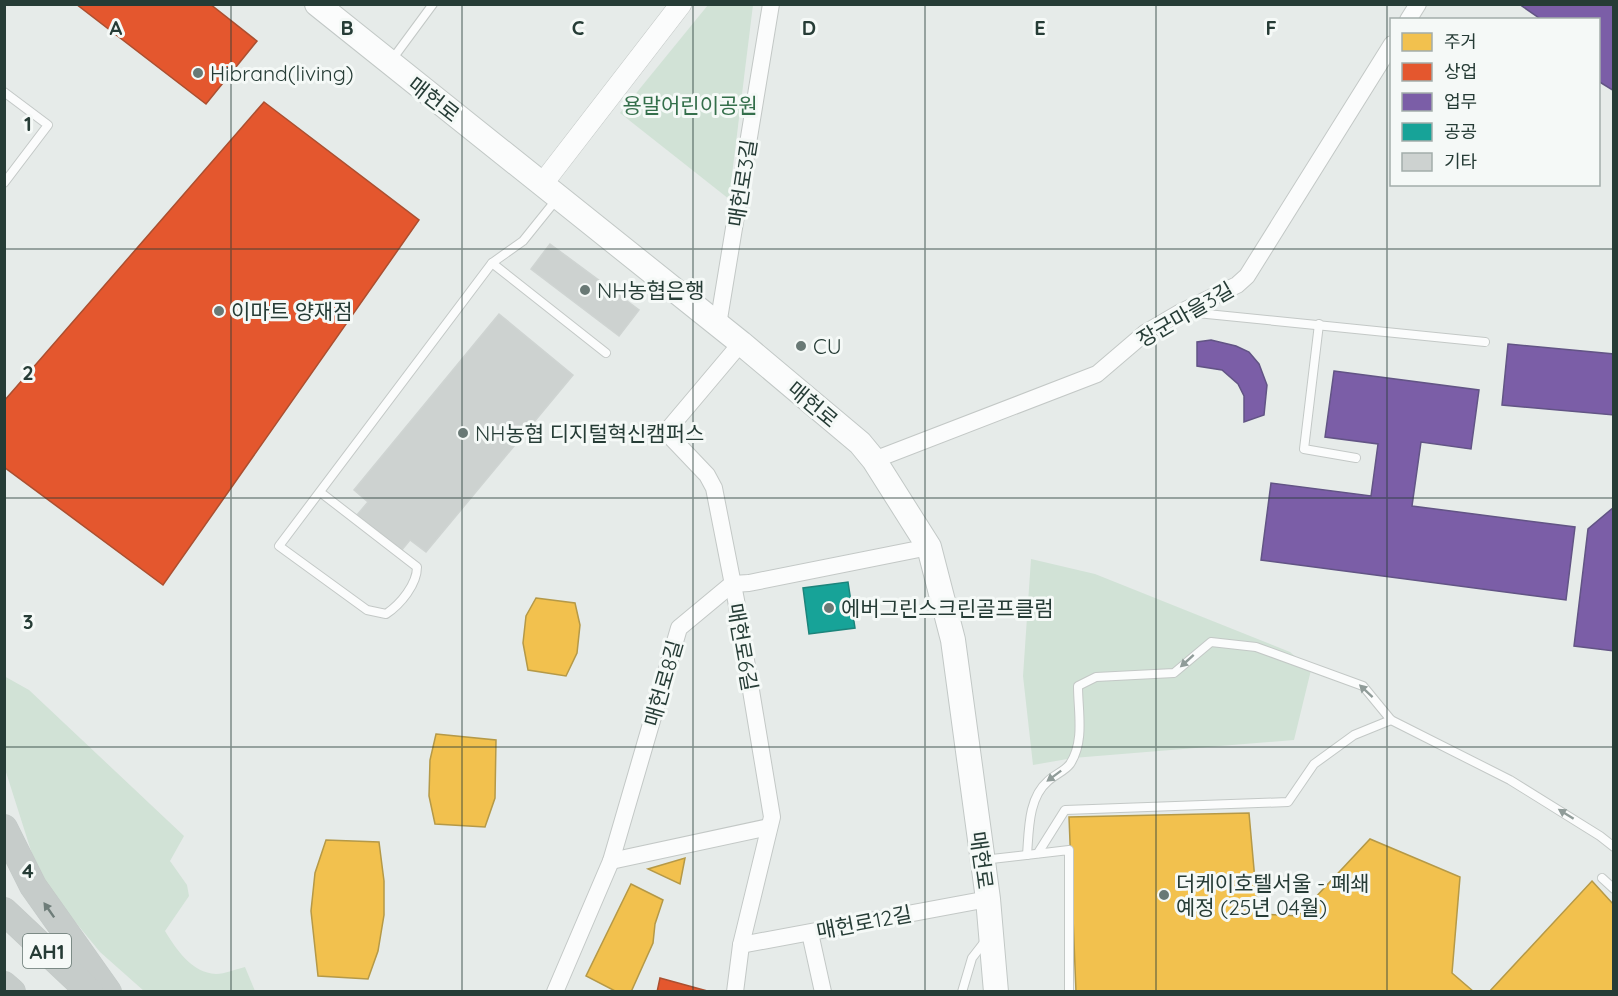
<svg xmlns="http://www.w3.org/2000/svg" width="1618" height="996" font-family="Quicksand,'Noto Sans KR',sans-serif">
  <rect width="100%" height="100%" fill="#e6ebe9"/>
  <!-- green -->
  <g fill="#d1e2d6">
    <polygon points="708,5 753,5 729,199 620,113"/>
    <polygon points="1031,559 1095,574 1290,652 1311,670 1294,740 1073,758 1033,765 1023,676"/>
    <path d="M4 676 29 690 184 836 170 861 187 885 189 896 165 931C176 949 192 973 216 974 225 974 236 969 245 967L255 991H144L100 952 40 879 5 769Z"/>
  </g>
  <!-- homes -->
  <g fill="#f2c14e" stroke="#b59947" stroke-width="1.5">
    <polygon points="536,598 575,603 580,625 577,653 566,676 528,670 523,643 526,616"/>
    <polygon points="436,734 496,740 495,798 485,827 435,824 429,796 430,760"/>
    <polygon points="1249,813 1258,914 1298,916 1370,839 1460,877 1452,973 1474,992 1076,992 1069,817"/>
    <polygon points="326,840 379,842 384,881 384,915 378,951 368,979 318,976 311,911 315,873"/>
    <polygon points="685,858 680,884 648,869"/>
    <polygon points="1592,881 1614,905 1614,992 1489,992"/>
    <polygon points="631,884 663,900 655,924 653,943 631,992 617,992 586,976"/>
  </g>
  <!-- shops -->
  <g fill="#e4572e" stroke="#ab4f30" stroke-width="1.5">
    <polygon points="76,4 210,4 257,41 206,104"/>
    <polygon points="264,102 419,220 163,585 4,467 4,401"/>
    <polygon points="660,978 711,992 657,992"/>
  </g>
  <!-- offices -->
  <g fill="#7b5ea7" stroke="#625485" stroke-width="1.5">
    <polygon points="1519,4 1614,4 1614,91 1598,81 1598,20 1542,20"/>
    <polygon points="1211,340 1236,346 1249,352 1259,364 1267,385 1264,415 1244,422 1244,396 1238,384 1222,370 1197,366 1197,342"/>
    <polygon points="1508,344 1614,354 1614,415 1502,405"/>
    <polygon points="1334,371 1479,390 1471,449 1421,442 1412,506 1575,527 1566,600 1261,560 1271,483 1371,496 1378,444 1325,437"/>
    <polygon points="1614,507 1614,651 1574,646 1588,529"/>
  </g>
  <!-- public -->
  <polygon fill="#17a398" stroke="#1c847b" stroke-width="1.5" points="848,582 855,628 809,634 803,588"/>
  <!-- building -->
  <g fill="#cdd2d0" stroke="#cfd4d2" stroke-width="1.5">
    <polygon points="550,244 639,310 619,336 531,269"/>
    <polygon points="499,314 573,375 426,552 410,540 401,551 357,515 368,502 354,490"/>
  </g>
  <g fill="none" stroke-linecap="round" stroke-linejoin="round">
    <defs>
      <g id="service">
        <polyline points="391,61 433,4"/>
        <polyline points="4,92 48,125 4,183"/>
        <polyline points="492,263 606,353"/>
        <polyline points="1187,312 1485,342"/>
        <polyline points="1319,324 1304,449 1356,458"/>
        <path d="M320 492 417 567C417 584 401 604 386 614L367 610 279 546 492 263 523 241 556 200"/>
        <polyline points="1038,853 1065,810 1288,802 1314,764 1354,735 1391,720"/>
        <path d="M1027 855C1029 830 1028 798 1048 781 1054 775 1065 771 1070 764 1085 741 1078 712 1078 686L1096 677 1174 673 1211 642 1256 647 1363 686 1391 720 1510 780 1600 836 1614 847"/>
        <polyline points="983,860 1069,850 1069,992"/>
        <polyline points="1602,878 1614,889"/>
        <polyline points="962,992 972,958 986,940"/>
      </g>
      <g id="minor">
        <polyline points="1408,20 1418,4"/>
        <polyline points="718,325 771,4"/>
        <polyline points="874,460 1097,374 1145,333 1181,312 1237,285 1247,276 1392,44"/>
        <polyline points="611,861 769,827"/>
        <polyline points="810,933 823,992"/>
        <polyline points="741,945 988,899"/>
        <polyline points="555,992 611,861 679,628 732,584 749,583 929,547"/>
        <polyline points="735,992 741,945 772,817 736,600 714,488 707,475 666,432 741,343"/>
      </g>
      <polyline id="tertiary" points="543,183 681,4"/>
      <polyline id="secondary" points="317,4 741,343 860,443 874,460 929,547 953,640 988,899 996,992"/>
      <g id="trunk">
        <polyline points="4,828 33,886 108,992"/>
        <polyline points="4,911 90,992"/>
        <polyline points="4,985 12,992"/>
      </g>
    </defs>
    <!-- service casing -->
    <use href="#service" stroke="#c3c8c6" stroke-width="10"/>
    <!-- minor casing -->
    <use href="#minor" stroke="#c3c8c6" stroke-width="18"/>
    <!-- tertiary casing -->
    <use href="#tertiary" stroke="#c3c8c6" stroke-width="22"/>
    <!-- secondary casing -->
    <use href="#secondary" stroke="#c2c8c6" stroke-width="26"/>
    <!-- trunk casing -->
    <use href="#trunk" stroke="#c3c9c7" stroke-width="28"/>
    <!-- service -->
    <use href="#service" stroke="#fbfcfc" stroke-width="8"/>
    <!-- minor -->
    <use href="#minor" stroke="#fbfcfc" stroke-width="16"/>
    <!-- tertiary -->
    <use href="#tertiary" stroke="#fbfcfc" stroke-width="21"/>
    <!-- secondary -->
    <use href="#secondary" stroke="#fbfcfc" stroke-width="24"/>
    <!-- trunk -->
    <use href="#trunk" stroke="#c6ccca" stroke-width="27"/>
  </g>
  <!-- one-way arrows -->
  <defs><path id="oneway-solid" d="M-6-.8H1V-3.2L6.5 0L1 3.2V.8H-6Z" transform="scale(1.5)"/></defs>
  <g fill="#909c99">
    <use href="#oneway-solid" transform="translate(1187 661) rotate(138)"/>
    <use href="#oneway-solid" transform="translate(1366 691) rotate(-137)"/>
    <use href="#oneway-solid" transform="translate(1054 776) rotate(143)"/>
    <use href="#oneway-solid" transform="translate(1566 814) rotate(-148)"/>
  </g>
  <use fill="#6e7d79" href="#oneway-solid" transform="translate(49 910) rotate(-125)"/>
  <!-- grid -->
  <path fill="none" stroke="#263c36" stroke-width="1.5" stroke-opacity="0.55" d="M231 4V992M462 4V992M693 4V992M925 4V992M1156 4V992M1387 4V992M4 249H1614M4 498H1614M4 747H1614"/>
  <!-- markers -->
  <g fill="#697975" stroke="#f5f9f7" stroke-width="2">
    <circle cx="198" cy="73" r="6"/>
    <circle cx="585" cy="290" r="6"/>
    <circle cx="219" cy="311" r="6"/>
    <circle cx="801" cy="346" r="6"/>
    <circle cx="463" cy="433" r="6"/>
    <circle cx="829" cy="608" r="6"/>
    <circle cx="1164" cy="895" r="6"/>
  </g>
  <g text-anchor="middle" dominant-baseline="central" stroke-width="6" stroke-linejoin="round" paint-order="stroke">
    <!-- shield labels -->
    <rect fill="#f5f9f7" stroke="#647570" stroke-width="1.5" x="23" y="934" width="48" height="34" rx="4.5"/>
    <g font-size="20" font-weight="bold" fill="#263c36">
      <text x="47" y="951">AH1</text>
    </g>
    <!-- poi labels -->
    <g font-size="21" fill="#263c36" stroke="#f5f9f7" text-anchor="start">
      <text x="210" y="73">Hibrand(living)</text>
      <text x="597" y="290">NH농협은행</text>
      <text x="231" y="311">이마트 양재점</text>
      <text x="813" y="346">CU</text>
      <text x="475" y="433">NH농협 디지털혁신캠퍼스</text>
      <text x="841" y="608">에버그린스크린골프클럼</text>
      <text x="1176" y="883">더케이호텔서울 - 폐쇄<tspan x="1176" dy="24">예정 (25년 04월)</tspan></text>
    </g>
    <!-- street labels -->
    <g font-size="21" fill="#263c36" stroke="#f5f9f7">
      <text transform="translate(434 99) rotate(38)">매헌로</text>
      <text transform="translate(742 183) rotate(-81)">매헌로3길</text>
      <text transform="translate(1185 314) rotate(-30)">장군마을3길</text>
      <text transform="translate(813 404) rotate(40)">매헌로</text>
      <text transform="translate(743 647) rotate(80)">매헌로6길</text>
      <text transform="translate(663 683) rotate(-74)">매헌로8길</text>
      <text transform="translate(982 860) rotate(82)">매헌로</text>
      <text transform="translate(864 922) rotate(-11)">매헌로12길</text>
    </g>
    <!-- park labels -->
    <g font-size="21" fill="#346f4b" stroke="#f5f9f7">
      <text x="690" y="105">용말어린이공원</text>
    </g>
  </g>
  <g font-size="20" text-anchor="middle" font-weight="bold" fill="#263c36" stroke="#f5f9f7" stroke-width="6" stroke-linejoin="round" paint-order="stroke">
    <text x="116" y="35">A</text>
    <text x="347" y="35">B</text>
    <text x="578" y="35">C</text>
    <text x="809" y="35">D</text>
    <text x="1040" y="35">E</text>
    <text x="1271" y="35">F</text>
    <text x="28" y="131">1</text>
    <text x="28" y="380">2</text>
    <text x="28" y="629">3</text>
    <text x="28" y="878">4</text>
  </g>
  <!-- border -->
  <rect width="1618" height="996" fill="none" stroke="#263c36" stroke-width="12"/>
  <!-- legend -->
  <rect x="1390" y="18" width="210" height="168" fill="#f5f9f7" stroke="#a2adaa" stroke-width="1.5"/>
  <rect x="1402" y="33" width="30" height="18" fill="#f2c14e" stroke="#a2adaa" stroke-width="1.5"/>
  <text x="1444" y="48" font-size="18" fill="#263c36">주거</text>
  <rect x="1402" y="63" width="30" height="18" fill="#e4572e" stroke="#a2adaa" stroke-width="1.5"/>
  <text x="1444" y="78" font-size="18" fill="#263c36">상업</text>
  <rect x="1402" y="93" width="30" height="18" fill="#7b5ea7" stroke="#a2adaa" stroke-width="1.5"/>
  <text x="1444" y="108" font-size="18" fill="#263c36">업무</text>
  <rect x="1402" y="123" width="30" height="18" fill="#17a398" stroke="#a2adaa" stroke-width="1.5"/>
  <text x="1444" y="138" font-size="18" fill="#263c36">공공</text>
  <rect x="1402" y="153" width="30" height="18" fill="#cdd2d0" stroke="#a2adaa" stroke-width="1.5"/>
  <text x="1444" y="168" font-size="18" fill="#263c36">기타</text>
</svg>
